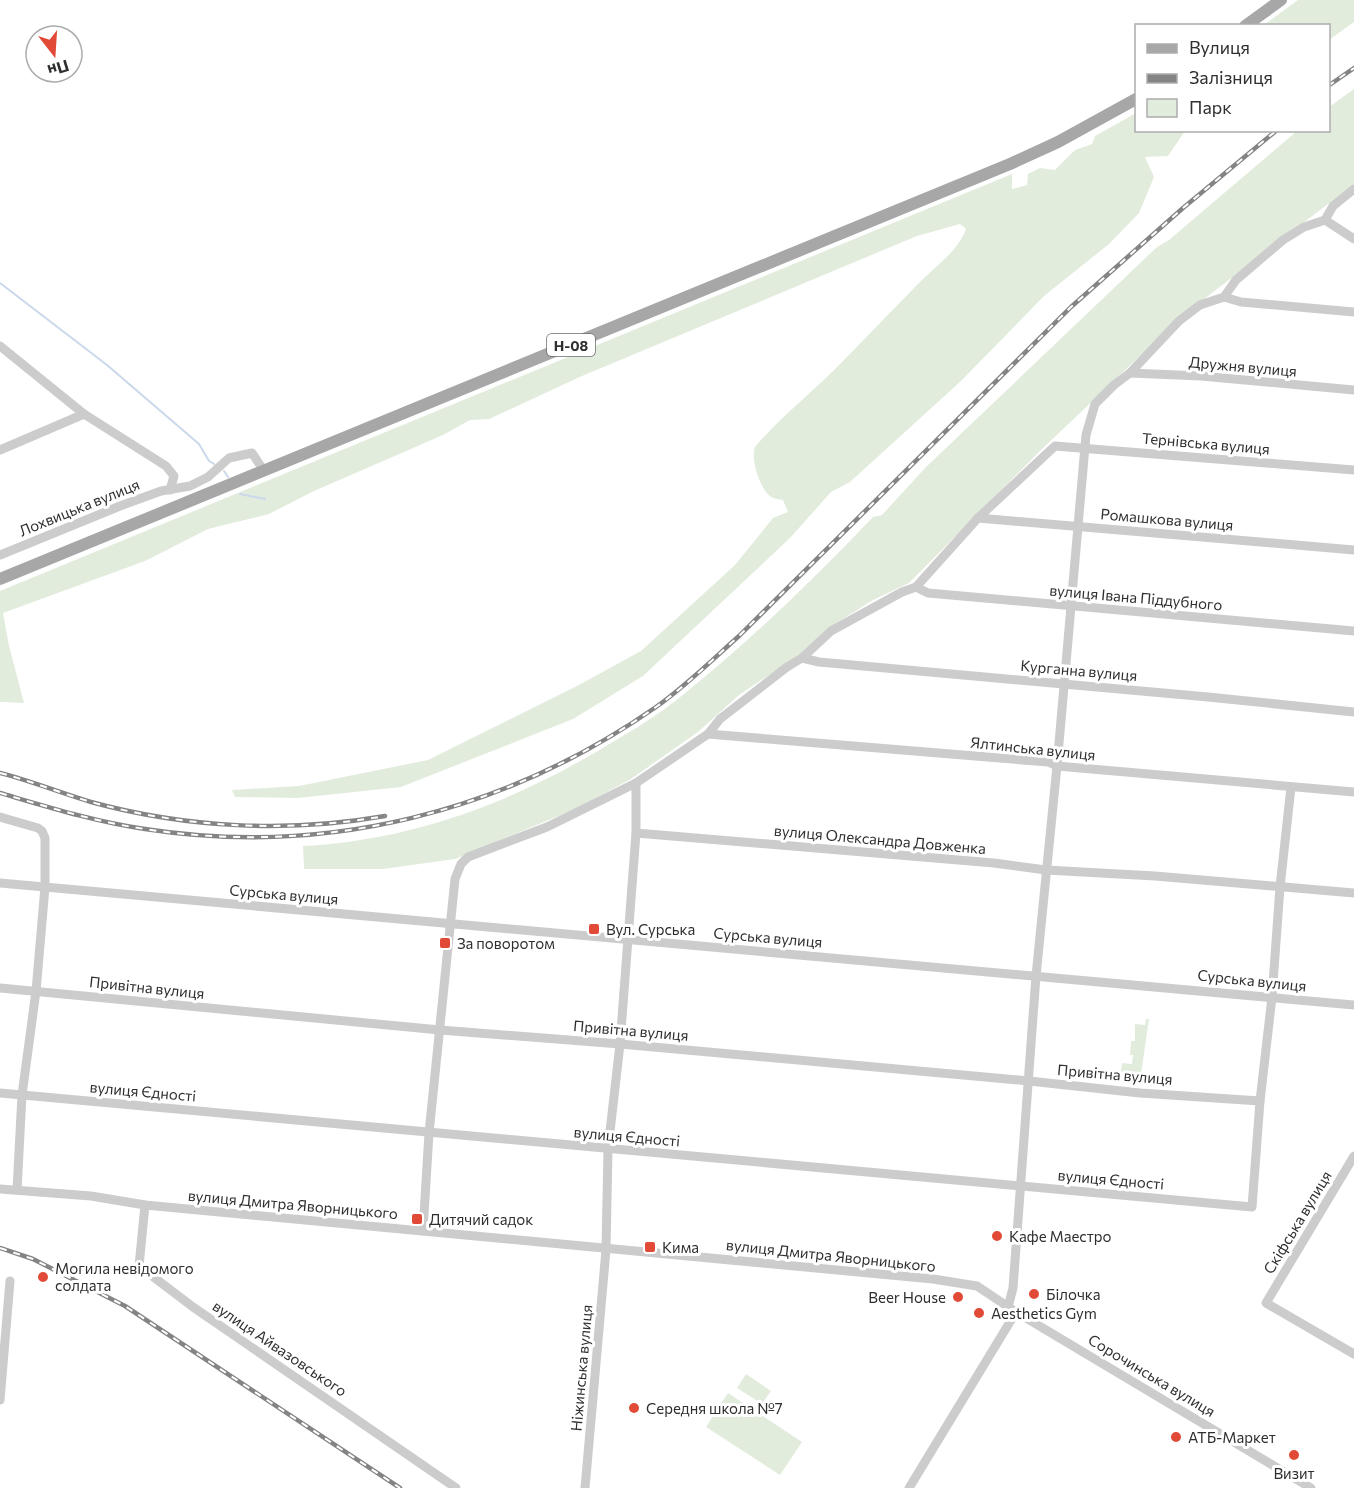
<svg xmlns="http://www.w3.org/2000/svg" width="1354" height="1488" font-family="Commissioner,sans-serif">
  <rect width="100%" height="100%" fill="#fff"/>
  <!-- green -->
  <g fill="#e2ecdd">
    <polygon points="1298,0 1354,0 1354,22 1329,40 1328,26 1264,25"/>
    <path d="M1354 89V184L1182 316 1041 450 909 583 873 600 827 629 799 655 739 695 698 732 631 779 575 809 455 859 383 869H304L303 846C411 840 509 804 601 749 626 734 651 720 674 702 745 646 811 582 873 517L882 515 926 467 1157 247 1169 240 1297 131 1328 130 1329 107Z"/>
    <path d="M1136 113V130L1185 131 1168 156 1145 157 1154 177 1139 213 1109 244 1044 296 961 381 850 482 831 492 790 538 643 676 573 719 401 787 298 798 235 797 232 790 299 786 428 760 577 686 641 651 735 565 773 518 788 512 783 500C778 499 774 499 770 496 760 489 750 458 755 447 781 416 813 392 841 363 867 337 892 310 918 284 935 266 957 253 966 229L960 224 917 236 582 376 489 419 470 420 443 435 314 491 269 514 208 529 145 561 3 613 9 646 24 703 0 702V591L1012 174V189L1027 185 1028 174 1040 168 1055 170 1075 150 1092 144 1095 136Z"/>
    <polygon points="1146,1019 1149,1019 1140,1081 1120,1079 1122,1063 1132,1064 1133,1055 1130,1055 1131,1041 1135,1041 1135,1024 1145,1025"/>
    <polygon points="746,1374 771,1391 762,1404 737,1388"/>
    <polygon points="728,1393 802,1442 780,1475 706,1427"/>
  </g>
  <g fill="none" stroke-linecap="round" stroke-linejoin="round">
    <!-- stream -->
    <g stroke="#cad8eb" stroke-width="2">
      <polyline points="0,283 107,365 199,444 209,461 214,464"/>
      <polyline points="224,471 228,477"/>
      <polyline points="240,494 265,499"/>
    </g>
    <!-- minor -->
    <g stroke="#ccc" stroke-width="9">
      <polyline points="1325,220 1354,239"/>
      <polyline points="1224,297 1241,302 1354,312"/>
      <polyline points="0,346 84,414 166,466 174,476 170,490"/>
      <polyline points="1130,373 1201,376 1354,390"/>
      <polyline points="0,450 84,414"/>
      <polyline points="978,518 1354,550"/>
      <polyline points="0,555 120,506 161,491 190,486 208,477 229,458 252,453 264,471"/>
      <polyline points="916,587 928,593 1354,631"/>
      <polyline points="802,658 819,662 1208,697 1354,712"/>
      <polyline points="708,734 1048,762 1057,766 1354,792"/>
      <polyline points="636,783 708,734 720,719 787,667 802,658 831,631 902,592 916,587 978,518 1055,446 1354,470"/>
      <polyline points="0,817 38,828 42,831 45,838 45,887 36,991 22,1095 17,1190"/>
      <polyline points="0,883 1354,1005"/>
      <polyline points="0,988 440,1030 620,1044 1029,1081 1140,1093 1260,1101"/>
      <polyline points="0,1093 1252,1207 1260,1101 1272,997 1280,887 1291,787"/>
      <polyline points="1354,1156 1266,1303 1354,1354"/>
      <polyline points="0,1189 91,1196 145,1205 933,1279 977,1286 1016,1312 1311,1488"/>
      <polyline points="145,1205 139,1266 193,1307 456,1488"/>
      <polyline points="423,1231 429,1133 455,879 461,864 468,857 547,827 636,783 636,833 994,863 1046,870 1155,876 1354,893"/>
      <polyline points="1008,1307 1013,1288 1036,976 1057,766 1086,435 1095,404 1114,385 1130,373 1179,321 1200,305 1224,297 1236,280 1283,240 1304,227 1325,220 1333,206 1354,189"/>
      <polyline points="0,1400 10,1281"/>
      <polyline points="585,1488 606,1250 608,1149 620,1044 636,833"/>
      <polyline points="909,1488 1016,1312"/>
    </g>
    <!-- major -->
    <g stroke="#a7a7a7" stroke-width="12">
      <polyline points="1245,26 1281,0"/>
      <polyline points="0,579 1010,164 1058,142 1136,99"/>
    </g>
    <defs>
      <g id="rail">
        <polyline points="1328,86 1354,68"/>
        <path d="M0 773C31 781 61 793 91 802 186 828 288 833 385 816"/>
        <path d="M0 793C48 807 96 822 145 829 327 857 505 812 656 707 686 686 712 660 739 636L1071 307 1183 208 1277 130"/>
        <polyline points="0,1248 33,1259 125,1306 400,1488"/>
      </g>
    </defs>
    <!-- rail casing -->
    <use href="#rail" stroke="#848484" stroke-width="4.5"/>
    <!-- rail -->
    <use href="#rail" stroke="#fff" stroke-width="2" stroke-dasharray="7" stroke-linecap="butt"/>
  </g>
  <!-- markers -->
  <g fill="#e14a36" stroke="#fff" stroke-width="2">
    <rect x="588" y="923" width="12" height="12" rx="3"/>
    <rect x="439" y="937" width="12" height="12" rx="3"/>
    <rect x="411" y="1213" width="12" height="12" rx="3"/>
    <circle cx="997" cy="1236" r="6"/>
    <rect x="644" y="1241" width="12" height="12" rx="3"/>
    <circle cx="43" cy="1277" r="6"/>
    <circle cx="1034" cy="1294" r="6"/>
    <circle cx="958" cy="1297" r="6"/>
    <circle cx="979" cy="1313" r="6"/>
    <circle cx="634" cy="1408" r="6"/>
    <circle cx="1176" cy="1437" r="6"/>
    <circle cx="1294" cy="1455" r="6"/>
  </g>
  <g text-anchor="middle" dominant-baseline="central" stroke-width="6" stroke-linejoin="round" paint-order="stroke">
    <!-- shield labels -->
    <rect fill="#fff" stroke="#6d6d6d" stroke-width="1.5" x="547" y="334" width="48" height="22" rx="4.5"/>
    <g font-size="14" font-weight="bold" fill="#2f2f2f">
      <text x="571" y="345">Н-08</text>
    </g>
    <!-- street labels -->
    <g font-size="15" fill="#2f2f2f" stroke="#fff">
      <text transform="translate(1243 366) rotate(5)">Дружня вулиця</text>
      <text transform="translate(1206 443) rotate(5)">Тернівська вулиця</text>
      <text transform="translate(79 507) rotate(-22)">Лохвицька вулиця</text>
      <text transform="translate(1167 519) rotate(5)">Ромашкова вулиця</text>
      <text transform="translate(1136 597) rotate(5)">вулиця Івана Піддубного</text>
      <text transform="translate(1079 670) rotate(5)">Курганна вулиця</text>
      <text transform="translate(1033 748) rotate(6)">Ялтинська вулиця</text>
      <text transform="translate(880 839) rotate(5)">вулиця Олександра Довженка</text>
      <text transform="translate(284 894) rotate(5)">Сурська вулиця</text>
      <text transform="translate(768 937) rotate(5)">Сурська вулиця</text>
      <text transform="translate(1252 980) rotate(6)">Сурська вулиця</text>
      <text transform="translate(147 987) rotate(6)">Привітна вулиця</text>
      <text transform="translate(631 1030) rotate(5)">Привітна вулиця</text>
      <text transform="translate(1115 1074) rotate(5)">Привітна вулиця</text>
      <text transform="translate(143 1091) rotate(5)">вулиця Єдності</text>
      <text transform="translate(627 1136) rotate(5)">вулиця Єдності</text>
      <text transform="translate(1111 1179) rotate(5)">вулиця Єдності</text>
      <text transform="translate(293 1204) rotate(5)">вулиця Дмитра Яворницького</text>
      <text transform="translate(1297 1222) rotate(-59)">Скіфська вулиця</text>
      <text transform="translate(831 1255) rotate(6)">вулиця Дмитра Яворницького</text>
      <text transform="translate(280 1348) rotate(34)">вулиця Айвазовського</text>
      <text transform="translate(581 1368) rotate(-85)">Ніжинська вулиця</text>
      <text transform="translate(1152 1375) rotate(31)">Сорочинська вулиця</text>
    </g>
    <!-- poi labels -->
    <g font-size="15" fill="#2f2f2f" stroke="#fff" text-anchor="start">
      <text x="606" y="929">Вул. Сурська</text>
      <text x="457" y="943">За поворотом</text>
      <text x="429" y="1219">Дитячий садок</text>
      <text x="1009" y="1236">Кафе Маестро</text>
      <text x="662" y="1247">Кима</text>
      <text x="55" y="1268">Могила невідомого<tspan x="55" dy="17">солдата</tspan></text>
      <text x="1046" y="1294">Білочка</text>
      <text x="946" y="1297" text-anchor="end">Beer House</text>
      <text x="991" y="1313">Aesthetics Gym</text>
      <text x="646" y="1408">Середня школа №7</text>
      <text x="1188" y="1437">АТБ-Маркет</text>
      <text x="1294" y="1473" text-anchor="middle">Визит</text>
    </g>
  </g>
  <!-- legend -->
  <rect x="1135" y="24" width="195" height="108" fill="#ffffff" stroke="#acacac" stroke-width="1.5"/>
  <rect x="1147" y="44" width="30" height="9" fill="#a7a7a7" stroke="#acacac" stroke-width="1.5"/>
  <text x="1189" y="54" font-size="18" fill="#2f2f2f">Вулиця</text>
  <rect x="1147" y="74" width="30" height="9" fill="#848484" stroke="#acacac" stroke-width="1.5"/>
  <text x="1189" y="84" font-size="18" fill="#2f2f2f">Залізниця</text>
  <rect x="1147" y="99" width="30" height="18" fill="#e2ecdd" stroke="#acacac" stroke-width="1.5"/>
  <text x="1189" y="114" font-size="18" fill="#2f2f2f">Парк</text>
  <!-- north arrow -->
  <g transform="translate(54 54) rotate(163)"><circle r="28" fill="#ffffff" stroke="#acacac" stroke-width="1.5"/>
  <path d="M0-4.5L10 22L0 15L-10 22Z" fill="#e14a36"/>
  <text y="-9" font-size="16" font-weight="bold" text-anchor="middle" fill="#2f2f2f">Пн</text>
  </g>
</svg>
